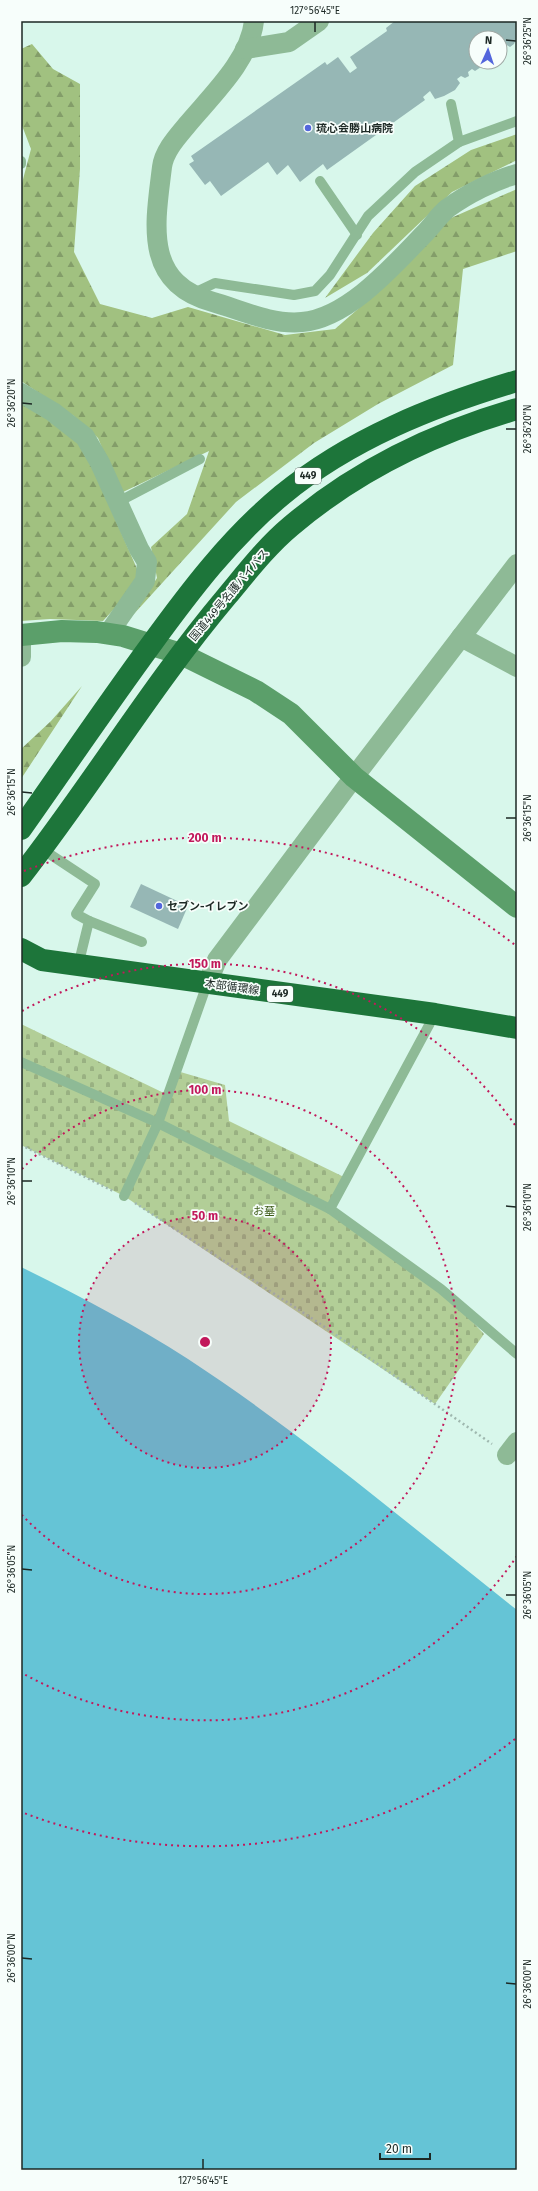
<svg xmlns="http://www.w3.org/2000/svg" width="538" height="2191" font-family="'Fira Sans','Noto Sans JP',sans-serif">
  <defs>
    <pattern id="forest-firs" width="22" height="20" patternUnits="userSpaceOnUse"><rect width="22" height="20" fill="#a1c180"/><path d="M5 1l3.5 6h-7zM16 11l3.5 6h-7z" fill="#839d69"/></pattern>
    <pattern id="cemetery-stones" width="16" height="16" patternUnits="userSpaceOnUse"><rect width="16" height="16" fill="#b2ce97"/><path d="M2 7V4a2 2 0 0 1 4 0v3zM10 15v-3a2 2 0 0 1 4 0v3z" fill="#99b182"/></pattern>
  </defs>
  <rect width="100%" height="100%" fill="#d8f7eb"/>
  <!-- forest -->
  <g fill="url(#forest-firs)">
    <polygon points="32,44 53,69 80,84 80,169 74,252 100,304 152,318 188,307 285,335 335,329 382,288 451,218 517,189 517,251 463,269 453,365 378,404 314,443 236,502 133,615 157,578 151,547 187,514 209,451 121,493 98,438 74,416 21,381 21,187 31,149 21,123 21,49"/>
    <polygon points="517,134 517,160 452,192 367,273 325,298 373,233 415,186 471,150"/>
    <polygon points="21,402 55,422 83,446 138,571 135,586 103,621 50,619 21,621"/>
    <polygon points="82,686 21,779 21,749 51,721"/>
  </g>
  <!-- cemetery -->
  <polygon fill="url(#cemetery-stones)" points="21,1024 168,1095 177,1071 225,1085 229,1121 346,1178 330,1208 441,1289 484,1334 435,1404 124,1196 21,1145"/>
  <!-- water -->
  <path fill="#65c4d6" d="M21 1267C78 1295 135 1325 188 1359 304 1435 409 1525 517 1610V2170H21Z"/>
  <!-- building -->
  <g fill="#96b7b5">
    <polygon points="395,21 517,21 517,37 514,44 510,47 505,44 500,53 500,38 476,38 476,62 481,62 481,67 475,71 472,69 468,72 469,76 465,78 461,76 457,79 460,83 455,90 444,96 435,99 430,91 423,97 425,100 327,170 323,164 300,182 288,165 277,175 268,162 221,196 210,181 205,185 189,164 194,161 191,156 325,62 327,65 338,57 350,73 357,68 350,57 387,31 386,28"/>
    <polygon points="141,884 188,906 178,929 130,907"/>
  </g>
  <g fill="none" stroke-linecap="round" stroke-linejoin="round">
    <!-- path -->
    <g stroke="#9fb8af" stroke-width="2.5" stroke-dasharray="2 3" stroke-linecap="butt">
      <polyline points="21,1145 113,1191"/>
      <polyline points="135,1203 319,1323 492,1444"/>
    </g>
    <!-- lane -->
    <g stroke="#8eba96" stroke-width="10">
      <polyline points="451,104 459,142"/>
      <polyline points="21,161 21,164"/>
      <polyline points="320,181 357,235"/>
      <polyline points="194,293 215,283 294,295 315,291 330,275 368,216 415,172 459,142 517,121"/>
      <polyline points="118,502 200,459"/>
      <polyline points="42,849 95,884 76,914 89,921 78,966"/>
      <polyline points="89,921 142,942"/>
      <polyline points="21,1062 158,1123 330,1209 441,1289 517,1354"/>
      <polyline points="124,1196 158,1123 207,984"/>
      <polyline points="330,1209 435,1014"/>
    </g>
    <!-- street -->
    <g stroke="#8eba96" stroke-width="20">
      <path d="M254 21C250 60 211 96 187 125 177 137 164 151 162 167 155 224 143 283 213 302 241 310 272 325 302 322 348 318 393 266 424 234 432 226 439 215 448 208 467 194 495 180 517 174"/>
      <polyline points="245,49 289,42 319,21"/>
      <polyline points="21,393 53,412 85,437 100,463 139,549 147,562 145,581 108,634"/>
      <polyline points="461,637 517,667"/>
      <polyline points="21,643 21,657"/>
      <polyline points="207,984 217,960 354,777 517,564"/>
      <polyline points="507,1455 517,1442"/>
    </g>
    <!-- secondary -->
    <polyline stroke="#5b9f6a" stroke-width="22" points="21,635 62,631 97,632 123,636 181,654 256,691 291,714 354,777 517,907"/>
    <!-- highway -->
    <g stroke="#1d753a" stroke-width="22">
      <path d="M21 829C64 768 106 706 150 646 190 591 230 538 282 495 350 439 433 406 517 381"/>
      <path d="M21 876C92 785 152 685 227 596 247 572 267 546 291 526 357 470 434 433 517 409"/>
      <polyline points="21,949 42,960 435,1014 517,1028"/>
    </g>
  </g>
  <!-- ticks -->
  <path fill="none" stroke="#1d2925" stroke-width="1.5" d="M315 32V22M506 40 516 41M22 403 32 404M506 429H516M22 792 32 793M506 818H516M22 1181H32M506 1206 516 1207M22 1569 32 1570M506 1595H516M22 1958 32 1959M506 1983 516 1984M203 2169V2159"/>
  <!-- distance rings -->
  <circle cx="205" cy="1342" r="126" fill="#c2185b" fill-opacity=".12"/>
  <g fill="none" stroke="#c2185b" stroke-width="2" stroke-dasharray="2 4">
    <circle cx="205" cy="1342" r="126"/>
    <path d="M22 1169A252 252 0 1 1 22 1515"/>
    <path d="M517 1556A378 378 0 0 1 22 1673M22 1011A378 378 0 0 1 517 1128"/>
    <path d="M515 1739A504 504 0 0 1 24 1813M24 871A504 504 0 0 1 515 945"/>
  </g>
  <!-- markers -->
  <g fill="#5366dc" stroke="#f7fefb" stroke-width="1.5">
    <circle cx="308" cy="128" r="4"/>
    <circle cx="159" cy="906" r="4"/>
  </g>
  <g text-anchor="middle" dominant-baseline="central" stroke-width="3.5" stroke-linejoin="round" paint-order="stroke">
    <!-- shield labels -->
    <g fill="#f7fefb" stroke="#5e6965" stroke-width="1">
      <rect x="295" y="468" width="26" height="16" rx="3"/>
      <rect x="267" y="986" width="26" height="16" rx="3"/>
    </g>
    <g font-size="10" font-weight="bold" fill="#1d2925">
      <text x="308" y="476">449</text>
      <text x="280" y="994">449</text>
    </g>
    <!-- poi labels -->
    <g font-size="11" font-weight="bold" fill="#1d2925" stroke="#f7fefb" text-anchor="start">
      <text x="316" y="128">琉心会勝山病院</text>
      <text x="167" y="906">セブン-イレブン</text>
    </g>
    <!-- street labels -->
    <g font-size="11" fill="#1d2925" stroke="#f7fefb">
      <text transform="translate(229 595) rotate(-50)">国道449号名護バイパス</text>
      <text transform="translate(232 987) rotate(8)">本部循環線</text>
    </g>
    <!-- park labels -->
    <g font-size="11" fill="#3f5c19" stroke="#f7fefb">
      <text x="264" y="1211">お墓</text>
    </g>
  </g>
  <circle cx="205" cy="1342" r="6" fill="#c2185b" stroke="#f7fefb" stroke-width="2"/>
  <g font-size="12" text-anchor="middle" font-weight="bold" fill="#c2185b" stroke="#f7fefb" stroke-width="3.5" stroke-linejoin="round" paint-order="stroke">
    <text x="205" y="842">200 m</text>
    <text x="205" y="968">150 m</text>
    <text x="205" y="1094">100 m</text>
    <text x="205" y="1220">50 m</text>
  </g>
  <!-- border -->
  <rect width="538" height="2191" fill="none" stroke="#f7fefb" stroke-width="44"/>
  <!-- north arrow -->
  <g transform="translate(488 50) rotate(3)"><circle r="19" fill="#f7fefb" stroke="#a0a9a5"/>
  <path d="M0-3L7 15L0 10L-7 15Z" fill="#5366dc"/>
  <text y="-6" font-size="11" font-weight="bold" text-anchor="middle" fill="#1d2925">N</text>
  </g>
  <!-- scale -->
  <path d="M380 2153v6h50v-6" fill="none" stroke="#1d2925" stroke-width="2"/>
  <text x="386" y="2153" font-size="12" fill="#1d2925" stroke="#f7fefb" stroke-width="3" paint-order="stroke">20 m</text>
  <rect x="22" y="22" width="494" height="2147" fill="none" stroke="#1d2925" stroke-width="1.5"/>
  <g font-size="10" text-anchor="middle" fill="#1d2925">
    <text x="315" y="14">127°56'45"E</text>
    <text transform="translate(527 41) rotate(-90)" y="4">26°36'25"N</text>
    <text transform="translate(11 403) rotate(-90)" y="4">26°36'20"N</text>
    <text transform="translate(527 429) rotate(-90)" y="4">26°36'20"N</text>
    <text transform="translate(11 792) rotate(-90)" y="4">26°36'15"N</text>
    <text transform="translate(527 818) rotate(-90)" y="4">26°36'15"N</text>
    <text transform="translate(11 1181) rotate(-90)" y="4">26°36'10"N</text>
    <text transform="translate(527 1207) rotate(-90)" y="4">26°36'10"N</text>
    <text transform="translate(11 1569) rotate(-90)" y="4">26°36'05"N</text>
    <text transform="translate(527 1595) rotate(-90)" y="4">26°36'05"N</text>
    <text transform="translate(11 1958) rotate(-90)" y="4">26°36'00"N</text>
    <text transform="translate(527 1984) rotate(-90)" y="4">26°36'00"N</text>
    <text x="203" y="2184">127°56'45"E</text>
  </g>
</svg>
